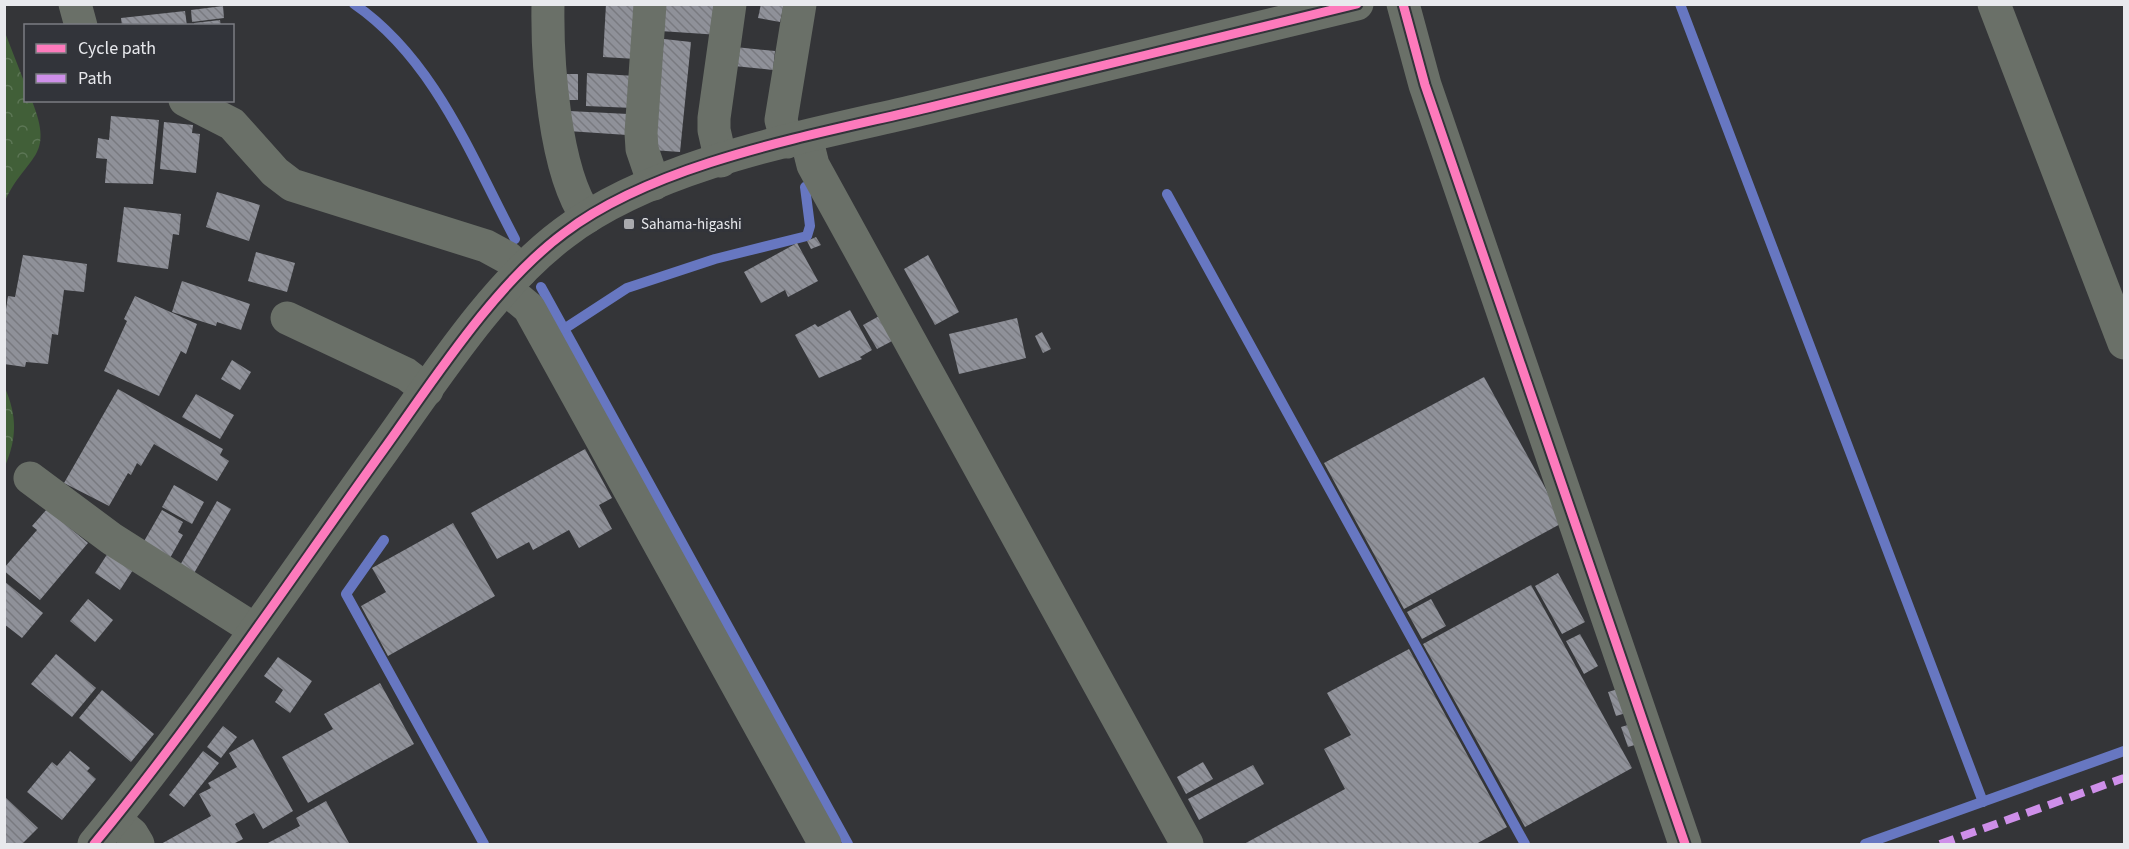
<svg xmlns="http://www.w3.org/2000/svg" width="2129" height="849" font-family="'Source Sans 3',sans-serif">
  <defs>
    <pattern id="forest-crowns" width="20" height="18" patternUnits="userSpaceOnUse" patternTransform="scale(1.5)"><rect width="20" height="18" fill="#415f38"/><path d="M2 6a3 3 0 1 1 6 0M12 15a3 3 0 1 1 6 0" fill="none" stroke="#5c7655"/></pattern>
    <pattern id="building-back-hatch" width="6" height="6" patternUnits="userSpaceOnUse" patternTransform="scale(1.5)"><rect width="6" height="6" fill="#8f9199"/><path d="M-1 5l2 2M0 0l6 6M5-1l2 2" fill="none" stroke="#797a80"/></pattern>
  </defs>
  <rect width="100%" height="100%" fill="#343538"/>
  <!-- forest -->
  <g fill="url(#forest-crowns)">
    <path d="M4 30 25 84 26 100 32 101C55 159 27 154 5 201Z"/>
    <path d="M5 388C17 416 17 438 5 466Z"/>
  </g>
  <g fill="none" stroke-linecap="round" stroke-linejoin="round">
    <!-- stream -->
    <g stroke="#6777c1" stroke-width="10">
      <path d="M354 4C434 59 471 156 515 239"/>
      <polyline points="1680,4 1983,802"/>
      <polyline points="1167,194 1525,844"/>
      <polyline points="541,287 848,844"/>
      <polyline points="564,329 627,288 715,259 807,236 810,226 805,187"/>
      <polyline points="384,540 346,594 484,844"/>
      <polyline points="1865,844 2124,751"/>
    </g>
  </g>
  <!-- building -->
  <g fill="url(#building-back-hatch)">
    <polygon points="606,4 639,4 636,59 603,57"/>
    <polygon points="662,4 722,4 720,35 660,31"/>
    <polygon points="761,4 784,4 780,22 758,18"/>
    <polygon points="223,6 224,18 192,22 191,10"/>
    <polygon points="185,11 187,26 122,26 121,18"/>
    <polygon points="220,20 221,26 194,26 194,23"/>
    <polygon points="664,39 691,42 680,152 652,150"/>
    <polygon points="735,47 775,51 773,70 734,66"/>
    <polygon points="587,73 635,76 633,108 586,106"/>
    <rect x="567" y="74" width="11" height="26"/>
    <polygon points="569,111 628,114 627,135 568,131"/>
    <polygon points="111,116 159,120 153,184 105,183 107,159 96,158 98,138 109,140"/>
    <polygon points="164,122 193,125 192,133 200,134 196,173 160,169"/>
    <polygon points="217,192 260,205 249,241 206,227"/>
    <polygon points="124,207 181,214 179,235 173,234 168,269 117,262"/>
    <polygon points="816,237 821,245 811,249 807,241"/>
    <polygon points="797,243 818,281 788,297 785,290 761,303 744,272"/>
    <polygon points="256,252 295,263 287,292 248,281"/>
    <polygon points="23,255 87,264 84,292 64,290 58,335 52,334 48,364 26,362 25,367 4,364 4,323 8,296 15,297"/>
    <polygon points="928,255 959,312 935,325 904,269"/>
    <polygon points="182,281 250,304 241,330 217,322 216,326 172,312"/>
    <polygon points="135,296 197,324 186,354 181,351 159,396 104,371 127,321 124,319"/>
    <polygon points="850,310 872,350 860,357 862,359 819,378 795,335 815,324 818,327"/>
    <polygon points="881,315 894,340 877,349 863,325"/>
    <polygon points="1017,318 1026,358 959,374 949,334"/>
    <polygon points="1042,332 1051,349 1043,353 1035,336"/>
    <polygon points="232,360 251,372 240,390 221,379"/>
    <polygon points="1484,377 1564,522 1404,609 1324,463"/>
    <polygon points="118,389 223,449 220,455 229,461 217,481 154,444 141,466 137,463 131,475 128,473 109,506 64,483"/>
    <polygon points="196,394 234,415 220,439 182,417"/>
    <polygon points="585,449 612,498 599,505 612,529 579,548 569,530 533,550 529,542 497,559 471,513"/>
    <polygon points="174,485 204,502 192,524 162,507"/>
    <polygon points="217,501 231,509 193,575 179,567"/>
    <polygon points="47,509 88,543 40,600 4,571 4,568 37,530 32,526"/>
    <polygon points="162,510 183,522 178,532 183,535 170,558 143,543"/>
    <polygon points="453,523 495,596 388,656 361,606 386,592 372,568"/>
    <polygon points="108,553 133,570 120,590 95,573"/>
    <polygon points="1558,573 1585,622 1562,634 1535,586"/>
    <polygon points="4,581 43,613 22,638 4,624"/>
    <polygon points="1531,585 1632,768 1525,827 1423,644"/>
    <polygon points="88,599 113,620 95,642 70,621"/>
    <polygon points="1431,599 1446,626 1422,639 1407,612"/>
    <polygon points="1580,634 1598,666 1584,674 1566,641"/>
    <polygon points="1409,649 1507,827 1476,844 1244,844 1345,789 1324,749 1351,735 1327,693"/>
    <polygon points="56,654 96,688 72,717 31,684"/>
    <polygon points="278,657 312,681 290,713 275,702 283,690 264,676"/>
    <polygon points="380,683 414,744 308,803 282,757 333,729 324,714"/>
    <polygon points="1618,689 1626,713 1616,716 1608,692"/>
    <polygon points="102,690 154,734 131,762 79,718"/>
    <polygon points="1631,724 1638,744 1628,747 1621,727"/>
    <polygon points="223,726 237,737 221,758 207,747"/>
    <polygon points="253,739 293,811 263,829 254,813 235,824 243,839 233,844 161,844 211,816 199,794 211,788 208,783 237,767 229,753"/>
    <polygon points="70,751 90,768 87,771 96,779 62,820 27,792 52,762 57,766"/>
    <polygon points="203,751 219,763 184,807 169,795"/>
    <polygon points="1203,762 1213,779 1186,794 1177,777"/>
    <polygon points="1253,765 1264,784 1199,820 1188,799"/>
    <polygon points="4,796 38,828 22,844 4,844"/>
    <polygon points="326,801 349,843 266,844 300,826 296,818"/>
  </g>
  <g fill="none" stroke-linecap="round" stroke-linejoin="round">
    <!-- minor -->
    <g stroke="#6a7068" stroke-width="33">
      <polyline points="75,4 81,26"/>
      <path d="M548 4C547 60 554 171 587 217"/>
      <polyline points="650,4 641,133 642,149 654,184"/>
      <polyline points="1403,4 1425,85 1685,844"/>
      <polyline points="1994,4 2124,343"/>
      <polyline points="185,100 232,124 275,172 292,185 486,246 508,258 521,271"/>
      <polyline points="806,137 813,165 1187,844"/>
      <polyline points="787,142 781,120 800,4"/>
      <polyline points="721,161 714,130 714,118 730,4"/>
      <polyline points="506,289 529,308 825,844"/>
      <polyline points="287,318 406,374 427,390"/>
      <polyline points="30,478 112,539 254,629"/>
      <polyline points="115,820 132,834 138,844"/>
      <path d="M94 844C198 718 289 581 384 449 435 378 494 285 564 233 657 162 814 135 927 108 1070 73 1214 39 1357 4"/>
    </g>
    <!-- quiet -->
    <polyline stroke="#ce8fe9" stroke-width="8" stroke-dasharray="15 8" stroke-linecap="butt" points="1940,844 2124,778"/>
    <defs>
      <g id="cycleway">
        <polyline points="1403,4 1425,85 1685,844"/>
        <path d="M94 844C198 718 289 581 384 449 435 378 494 285 564 233 657 162 814 135 927 108 1070 73 1214 39 1357 4"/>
      </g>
    </defs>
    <!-- cycleway casing -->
    <use href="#cycleway" stroke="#32343a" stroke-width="13"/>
    <!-- cycleway -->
    <use href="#cycleway" stroke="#fd7abc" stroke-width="9"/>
  </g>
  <!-- markers -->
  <rect fill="#a9aaae" stroke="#32343a" stroke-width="2" x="623" y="218" width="12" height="12" rx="3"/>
  <g text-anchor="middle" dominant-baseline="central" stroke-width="6" stroke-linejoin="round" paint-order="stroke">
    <!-- poi labels -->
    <g font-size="15" fill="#e8e9ed" stroke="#32343a" text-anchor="start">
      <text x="641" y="224">Sahama-higashi</text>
    </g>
  </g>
  <!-- border -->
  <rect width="2129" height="849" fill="none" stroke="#e8e9ed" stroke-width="12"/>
  <!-- legend -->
  <rect x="24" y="24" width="210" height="78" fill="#32343a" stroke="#7b7c82" stroke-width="1.5"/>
  <rect x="36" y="44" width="30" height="9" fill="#fd7abc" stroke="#7b7c82" stroke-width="1.5"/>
  <text x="78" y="54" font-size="18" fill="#e8e9ed">Cycle path</text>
  <rect x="36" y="74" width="30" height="9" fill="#ce8fe9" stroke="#7b7c82" stroke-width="1.5"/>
  <text x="78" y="84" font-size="18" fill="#e8e9ed">Path</text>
</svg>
